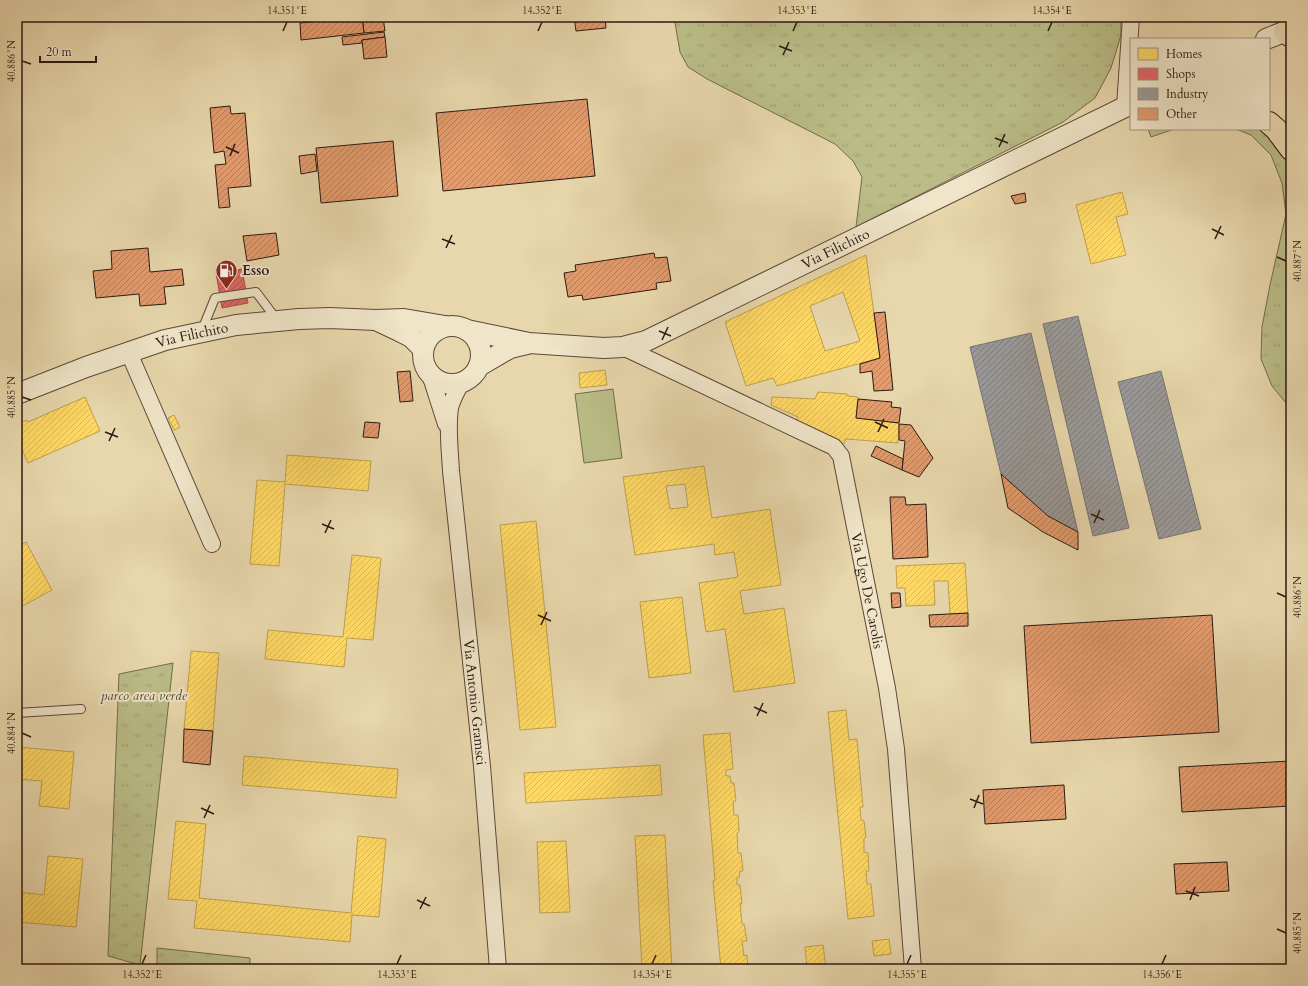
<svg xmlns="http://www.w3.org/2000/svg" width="1308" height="986" font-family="Cardo,serif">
  <defs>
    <pattern id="grass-tufts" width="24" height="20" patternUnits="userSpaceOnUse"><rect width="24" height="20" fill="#babd87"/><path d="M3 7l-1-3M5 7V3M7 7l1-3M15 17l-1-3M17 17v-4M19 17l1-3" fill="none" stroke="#a0a274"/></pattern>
    <pattern id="homes-hatch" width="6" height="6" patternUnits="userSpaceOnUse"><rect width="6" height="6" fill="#ffd966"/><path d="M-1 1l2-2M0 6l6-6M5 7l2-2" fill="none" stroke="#dbba58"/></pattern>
    <pattern id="shops-hatch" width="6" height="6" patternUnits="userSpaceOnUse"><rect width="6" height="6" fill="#e06666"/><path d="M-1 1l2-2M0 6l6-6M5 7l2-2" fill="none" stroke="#b65353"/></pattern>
    <pattern id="industry-hatch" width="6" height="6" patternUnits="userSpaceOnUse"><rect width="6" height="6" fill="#999"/><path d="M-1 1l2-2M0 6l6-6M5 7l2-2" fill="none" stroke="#7d7c7c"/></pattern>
    <pattern id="building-hatch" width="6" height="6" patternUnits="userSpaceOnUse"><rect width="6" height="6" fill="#e29c6e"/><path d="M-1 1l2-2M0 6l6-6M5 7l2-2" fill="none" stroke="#b77e59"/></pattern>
  </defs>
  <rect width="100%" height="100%" fill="#e8d7ac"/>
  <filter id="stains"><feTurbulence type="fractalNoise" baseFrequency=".005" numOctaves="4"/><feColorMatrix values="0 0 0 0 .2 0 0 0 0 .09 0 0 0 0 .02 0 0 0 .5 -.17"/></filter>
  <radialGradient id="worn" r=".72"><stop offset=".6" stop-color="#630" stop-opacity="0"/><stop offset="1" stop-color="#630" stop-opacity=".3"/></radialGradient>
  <!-- grass -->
  <g fill="url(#grass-tufts)" stroke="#736b4d">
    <polygon points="674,17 1121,17 1121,35 1111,68 1095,98 1063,122 856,227 862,177 853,161 835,144 707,79 688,67 680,52"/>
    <polygon points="1148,129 1174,129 1151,137"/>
    <polygon points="1236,129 1265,129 1283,148 1291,162 1291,409 1272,386 1261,359 1262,327 1270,285 1286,214 1282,183 1271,155 1251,135"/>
    <polygon points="173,663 140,965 108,956 119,674"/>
    <polygon points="157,948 250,958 250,969 157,969"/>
  </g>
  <!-- pitch -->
  <polygon fill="#babd87" stroke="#736b4d" points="613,389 622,458 584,463 575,394"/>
  <!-- homes -->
  <g fill="url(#homes-hatch)" stroke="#c09f4d" fill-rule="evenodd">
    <polygon points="1122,192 1128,214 1116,217 1126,255 1091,264 1076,205"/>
    <path d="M866 255 880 358 777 386 773 378 746 386 725 322ZM843 292 860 341 825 351 810 306Z"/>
    <polygon points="605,370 607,385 580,388 579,373"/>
    <polygon points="818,392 847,394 848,396 858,397 856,418 899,423 898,443 846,439 844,444 796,421 798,417 771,405 772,397 815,399"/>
    <polygon points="85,397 100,431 28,463 17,439 17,424 27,420 28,422"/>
    <polygon points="174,415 180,427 174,430 168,418"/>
    <polygon points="287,455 371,461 368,491 285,484 279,566 250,564 257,480 285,482"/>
    <path d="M704 466 712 518 770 509 781 585 740 591 744 614 784 608 795 683 734 692 725 629 706 632 699 583 738 577 734 552 715 555 714 544 635 555 623 477ZM685 484 688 507 670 509 666 486Z"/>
    <polygon points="536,521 556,727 520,730 500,525"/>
    <polygon points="26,542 52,590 17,609 17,547"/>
    <polygon points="352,555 381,558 373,640 347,638 344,667 265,659 268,630 343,637"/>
    <polygon points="965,563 968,613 950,614 948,581 934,581 935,605 906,606 905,588 897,588 896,566"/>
    <polygon points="682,597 691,673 649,678 640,602"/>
    <polygon points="191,651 219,653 213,731 184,729"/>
    <polygon points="846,710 849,740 857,739 863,807 860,807 861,820 864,821 866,837 864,838 864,852 868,853 869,871 866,871 867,884 871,884 874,916 848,919 828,712"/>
    <polygon points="730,733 733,769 726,770 726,776 730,776 731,783 734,783 736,801 733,801 734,815 738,815 739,832 737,833 738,853 741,853 743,871 740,871 739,878 737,878 737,885 740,885 742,904 740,903 742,924 744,924 747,941 742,941 744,956 747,955 748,969 721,969 713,881 715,880 703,735"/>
    <polygon points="17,747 74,752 69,809 39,806 42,781 17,779"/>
    <polygon points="244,756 398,769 396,798 242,785"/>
    <polygon points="660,765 662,795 526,803 524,773"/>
    <polygon points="176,821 206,824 199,898 351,913 358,836 386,839 379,917 352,915 350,942 194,928 197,901 168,899"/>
    <polygon points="665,835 672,969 642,969 635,836"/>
    <polygon points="566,841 570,912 540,913 537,842"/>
    <polygon points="48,856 83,859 76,927 17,922 19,892 44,895"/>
    <polygon points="889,939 891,954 874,956 872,941"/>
    <polygon points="823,945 826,969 807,969 805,947"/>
  </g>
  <!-- shops -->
  <polygon fill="url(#shops-hatch)" stroke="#aa4f4d" points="242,269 248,303 222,308 216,273"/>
  <!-- industry -->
  <g fill="url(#industry-hatch)" stroke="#787371">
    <polygon points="1078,316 1129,528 1093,536 1043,324"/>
    <polygon points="1031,333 1078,532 1048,516 1001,474 970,347"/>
    <polygon points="1161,371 1201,529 1159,539 1118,382"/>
  </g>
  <!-- building -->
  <g fill="url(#building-hatch)" stroke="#2c1913">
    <polygon points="362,17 383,17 385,31 364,33"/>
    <polygon points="362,17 364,33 301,40 300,23"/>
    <polygon points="574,17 605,17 606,28 576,31"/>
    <polygon points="384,32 385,37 362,40 362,43 343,45 342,37"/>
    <polygon points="385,37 387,57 364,59 362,40"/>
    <polygon points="587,99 595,176 443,191 436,113"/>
    <polygon points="230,106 231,114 245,113 251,186 228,188 230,207 219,208 215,165 226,164 224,151 214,153 210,108"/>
    <polygon points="393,141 398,196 321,203 316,148"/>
    <polygon points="315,154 317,171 301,174 299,156"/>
    <polygon points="1025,193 1026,202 1015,204 1011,196"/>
    <polygon points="276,233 279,255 247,261 243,236"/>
    <polygon points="148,248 150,272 182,269 184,285 164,287 166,304 140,306 139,294 96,298 93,271 112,269 111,251"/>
    <polygon points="654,253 655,258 667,257 671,281 656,283 657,289 583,300 582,295 568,297 564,273 576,271 575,265"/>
    <polygon points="885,312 893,390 874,391 872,371 860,373 860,364 880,358 874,313"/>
    <polygon points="410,371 413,401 400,402 397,372"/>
    <polygon points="858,399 892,402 891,407 901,408 899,423 856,418"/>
    <polygon points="365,422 380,423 378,438 363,437"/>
    <polygon points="899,424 911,425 933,458 919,477 902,470 905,441 899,440"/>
    <polygon points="876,446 903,459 902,470 871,456"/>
    <polygon points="1001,474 1048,516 1078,532 1078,550 1043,532 1008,508"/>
    <polygon points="890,497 905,497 906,505 926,504 928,557 893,559"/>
    <polygon points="891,593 900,593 901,607 892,608"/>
    <polygon points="968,613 968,626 930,627 929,615"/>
    <polygon points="1212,615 1219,732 1031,743 1024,626"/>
    <polygon points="184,729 213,731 210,765 183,762"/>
    <polygon points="1291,761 1291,806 1182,812 1179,767"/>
    <polygon points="1064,785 1066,819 985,824 983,790"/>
    <polygon points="1227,862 1229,891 1176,894 1174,864"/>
    <polygon points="1226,965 1226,969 1207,969 1207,966"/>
  </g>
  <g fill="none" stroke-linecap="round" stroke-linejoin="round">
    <defs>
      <g id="service">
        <polyline points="202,330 215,298 256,292 277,320"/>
        <polyline points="17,713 81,709"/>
      </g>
      <g id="minor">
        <polyline points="1125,107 1131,17"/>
        <path id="s1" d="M623 347 834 447 841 456 887 688 896 749 913 969"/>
        <polyline points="129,353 212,544"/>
        <polyline points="430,374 446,424"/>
        <path id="s2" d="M461 383C457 391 452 399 450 408 447 428 450 451 451 471L482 766 498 969"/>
      </g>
      <g id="tertiary">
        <polyline points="1266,39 1291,29"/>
        <polyline points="378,321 397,330 411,337 423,349"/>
        <circle cx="452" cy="355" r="29"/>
        <path id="s3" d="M467 330 529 343 604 348 623 347 646 341 1131 104"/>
        <polyline points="479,366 510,348 527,344"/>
        <path id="s4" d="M17 394 86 367 165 340 236 325 299 319 330 318 376 320 404 319 445 326"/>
      </g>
      <g id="trunk">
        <polyline points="1285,32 1291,36"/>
        <polyline points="1269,123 1276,129 1291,149"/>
      </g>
    </defs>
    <!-- service casing -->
    <use href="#service" stroke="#5b4839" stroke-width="10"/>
    <!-- minor casing -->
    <use href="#minor" stroke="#5b4839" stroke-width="18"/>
    <!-- tertiary casing -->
    <use href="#tertiary" stroke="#5b4839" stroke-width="22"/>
    <!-- trunk casing -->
    <use href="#trunk" stroke="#2c1913" stroke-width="24"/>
    <!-- service -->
    <use href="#service" stroke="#f0e5c9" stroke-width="8"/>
    <!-- minor -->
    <use href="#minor" stroke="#f0e5c9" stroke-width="16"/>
    <!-- tertiary -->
    <use href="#tertiary" stroke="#f0e5c9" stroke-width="20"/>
    <!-- trunk -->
    <use href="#trunk" stroke="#e8d7ac" stroke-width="22"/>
  </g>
  <!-- ticks -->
  <path fill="none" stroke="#2c1913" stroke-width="1.5" d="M283 31 287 22M538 31 542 22M793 31 797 22M1048 31 1052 22M779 46 792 51M783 55 789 42M22 61 31 64M995 138 1008 143M226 147 239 153M999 147 1005 134M230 156 235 144M1212 229 1224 235M442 239 455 244M1215 239 1221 226M446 248 452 235M1277 257 1286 261M659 331 671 336M662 340 668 327M22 397 31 400M875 422 888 428M105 432 118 437M878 432 884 419M109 441 115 428M1091 514 1104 520M1094 523 1100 510M322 524 334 529M325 533 331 520M1277 593 1286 597M538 615 551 621M541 625 547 612M754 707 767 713M757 716 763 703M22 733 31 737M970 799 983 804M201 808 214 814M974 808 979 795M204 818 210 805M1186 891 1199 896M417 900 430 906M1190 900 1195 887M420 909 426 897M1277 929 1286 933M142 964 146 955M397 964 401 955M652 964 656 955M907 964 911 955M1162 964 1166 955"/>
  <!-- icons -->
  <defs>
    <symbol id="fuel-pin" viewBox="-11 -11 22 30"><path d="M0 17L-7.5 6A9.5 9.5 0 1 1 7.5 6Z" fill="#8f2418" stroke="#f0e5c9"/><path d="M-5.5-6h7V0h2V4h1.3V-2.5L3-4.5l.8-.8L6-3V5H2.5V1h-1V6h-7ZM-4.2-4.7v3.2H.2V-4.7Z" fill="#fff"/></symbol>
  </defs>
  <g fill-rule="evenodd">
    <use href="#fuel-pin" x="214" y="258" width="25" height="34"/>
  </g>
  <g text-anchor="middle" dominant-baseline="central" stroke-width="4" stroke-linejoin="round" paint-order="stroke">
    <!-- street labels -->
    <g font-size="14" fill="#2c1913" stroke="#f0e5c9">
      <text stroke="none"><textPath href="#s3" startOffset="392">Via Filichito</textPath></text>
      <text stroke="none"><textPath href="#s4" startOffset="185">Via Filichito</textPath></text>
      <text stroke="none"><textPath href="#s1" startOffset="382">Via Ugo De Carolis</textPath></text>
      <text stroke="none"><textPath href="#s2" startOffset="323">Via Antonio Gramsci</textPath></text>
    </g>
    <!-- poi labels -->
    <g font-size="14" font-weight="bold" fill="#2c1913" stroke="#f0e5c9" text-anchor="start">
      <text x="242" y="270">Esso</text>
    </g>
    <!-- park labels -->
    <g font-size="14" font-style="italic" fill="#574a36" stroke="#f0e5c9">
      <text x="144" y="695">parco area verde</text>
    </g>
  </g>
  <!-- margin -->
  <rect width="1308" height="986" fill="none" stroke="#e8d7ac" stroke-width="44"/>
  <!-- legend -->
  <rect x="1130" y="38" width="140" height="92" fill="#f0e5c9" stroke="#a29380"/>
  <rect x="1138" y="48" width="20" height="12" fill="#ffd966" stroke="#a29380"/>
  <text x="1166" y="58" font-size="12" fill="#2c1913">Homes</text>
  <rect x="1138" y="68" width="20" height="12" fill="#e06666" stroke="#a29380"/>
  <text x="1166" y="78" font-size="12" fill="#2c1913">Shops</text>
  <rect x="1138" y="88" width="20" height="12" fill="#999999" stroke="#a29380"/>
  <text x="1166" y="98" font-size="12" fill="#2c1913">Industry</text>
  <rect x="1138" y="108" width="20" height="12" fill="#e29c6e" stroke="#a29380"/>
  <text x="1166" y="118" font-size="12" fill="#2c1913">Other</text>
  <!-- scale -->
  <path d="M40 56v6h56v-6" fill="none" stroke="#2c1913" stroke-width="2"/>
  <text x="46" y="56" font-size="12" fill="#2c1913" stroke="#f0e5c9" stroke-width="3" paint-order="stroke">20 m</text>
  <rect x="22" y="22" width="1264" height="942" fill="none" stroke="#2c1913" stroke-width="1.5"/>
  <g font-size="10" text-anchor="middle" fill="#2c1913">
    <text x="287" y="14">14.351°E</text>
    <text x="542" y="14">14.352°E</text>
    <text x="797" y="14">14.353°E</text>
    <text x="1052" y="14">14.354°E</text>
    <text transform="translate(11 61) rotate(-90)" y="4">40.886°N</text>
    <text transform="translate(1297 261) rotate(-90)" y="4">40.887°N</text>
    <text transform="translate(11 397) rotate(-90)" y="4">40.885°N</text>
    <text transform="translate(1297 597) rotate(-90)" y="4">40.886°N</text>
    <text transform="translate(11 733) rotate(-90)" y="4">40.884°N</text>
    <text transform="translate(1297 933) rotate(-90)" y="4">40.885°N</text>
    <text x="142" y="978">14.352°E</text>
    <text x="397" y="978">14.353°E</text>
    <text x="652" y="978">14.354°E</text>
    <text x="907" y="978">14.355°E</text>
    <text x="1162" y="978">14.356°E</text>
  </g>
  <rect width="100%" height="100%" filter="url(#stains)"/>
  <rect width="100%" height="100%" fill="url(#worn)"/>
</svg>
